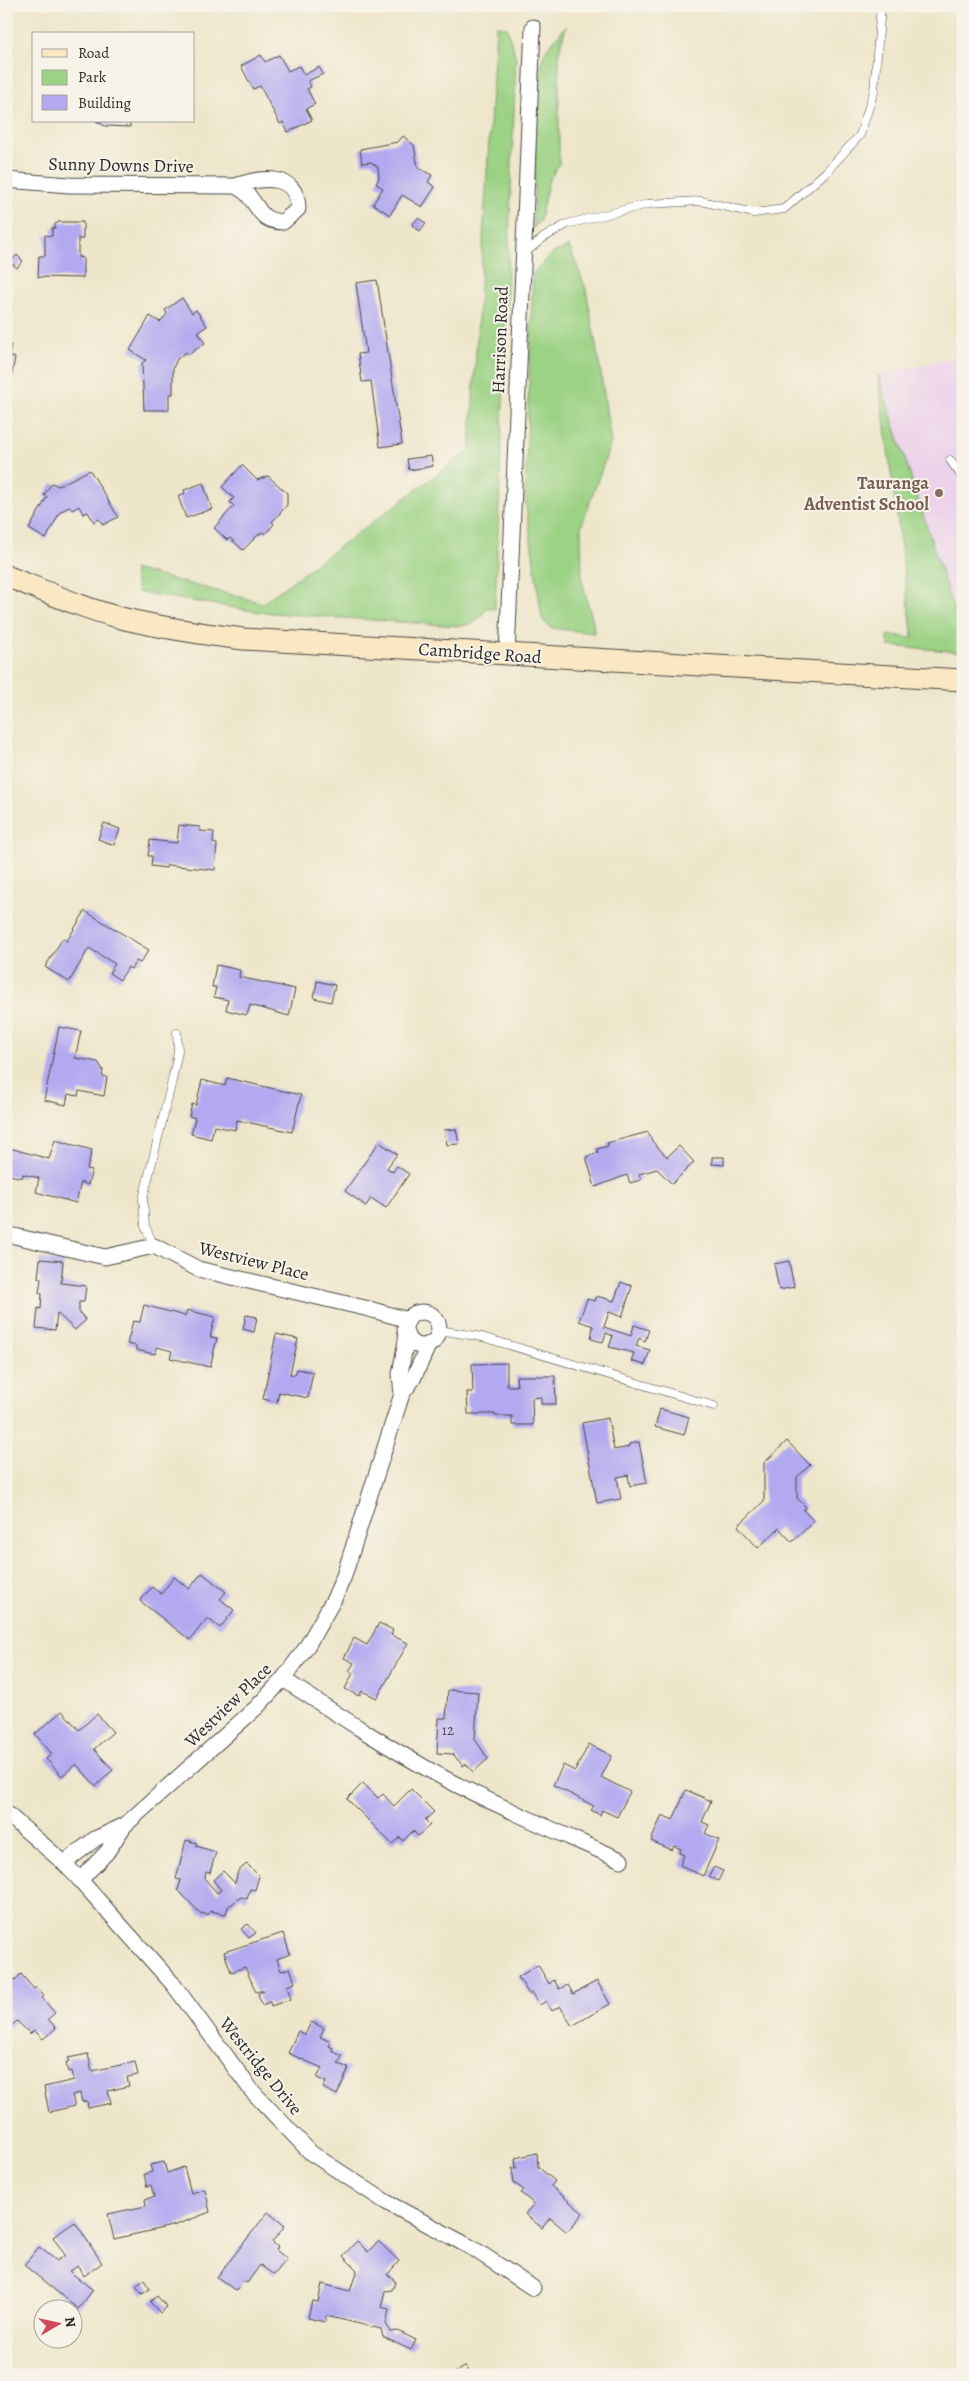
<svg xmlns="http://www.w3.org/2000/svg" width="969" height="2381" font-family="Alegreya,serif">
  <rect width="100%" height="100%" fill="#f7f3e8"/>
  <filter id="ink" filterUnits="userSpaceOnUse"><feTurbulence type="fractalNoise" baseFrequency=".02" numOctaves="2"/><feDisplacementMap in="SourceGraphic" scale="10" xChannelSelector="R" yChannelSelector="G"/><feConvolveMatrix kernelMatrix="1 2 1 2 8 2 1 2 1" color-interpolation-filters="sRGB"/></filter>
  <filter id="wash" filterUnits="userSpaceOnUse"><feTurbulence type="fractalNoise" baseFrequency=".0096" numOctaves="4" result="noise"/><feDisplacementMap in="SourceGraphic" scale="20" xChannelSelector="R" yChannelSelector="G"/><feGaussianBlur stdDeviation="1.12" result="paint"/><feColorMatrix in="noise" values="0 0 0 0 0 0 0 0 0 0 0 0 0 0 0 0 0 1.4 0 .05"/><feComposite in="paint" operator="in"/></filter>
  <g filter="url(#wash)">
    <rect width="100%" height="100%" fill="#eee6ca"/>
    <!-- built -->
    <polygon fill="#ecd1ea" points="963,356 963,614 954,611 878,375"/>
    <!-- green -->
    <g fill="#9bd284" stroke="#637e58">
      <path d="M496 26 507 27 516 59 495 609 486 608C480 622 472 625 457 626L259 612 138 592 133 569 263 603 470 450Z"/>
      <polygon points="566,26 559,52 559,164 548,182 540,220 533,229 538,73 545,51"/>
      <polygon points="569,246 586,289 601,374 611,443 581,527 582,581 593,622 594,633 550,628 542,619 525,498 533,273 553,253"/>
      <polygon points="878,375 954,611 963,614 963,652 889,646 887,635 913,638"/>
    </g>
    <g id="blocks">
      <!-- building -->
      <g fill="#b2a9f0">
        <polygon points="261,55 265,62 279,55 288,71 299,66 304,75 319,67 323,74 308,81 311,87 307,89 315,104 306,109 312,120 288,132 283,122 280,124 260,86 253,89 241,66"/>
        <polygon points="96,121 130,121 130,127 105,126"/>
        <polygon points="403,136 414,145 418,168 432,175 428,182 435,187 422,207 402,195 390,215 373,204 383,188 376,184 379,178 378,167 371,162 362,163 360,149 398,142"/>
        <polygon points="418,218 426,223 420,231 412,225"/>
        <polygon points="59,222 83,222 83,239 78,239 78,257 83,258 83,278 38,277 39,256 45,256 45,235 52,236 52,228 55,228 55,224"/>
        <polygon points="17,255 23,261 17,268 10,262"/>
        <polygon points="377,280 402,444 380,447 371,381 362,382 358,354 366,353 356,283"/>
        <polygon points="182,298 192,313 196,310 207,326 198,332 205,343 188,355 186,352 177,359 173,368 173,394 169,394 169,410 144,410 142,363 146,360 130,350 150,316 160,322 167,314 165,310"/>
        <polygon points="6,344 11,345 9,356 15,358 11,379 6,378"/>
        <polygon points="431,456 433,466 409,470 407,459"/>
        <polygon points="242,465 257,480 268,476 287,493 287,505 272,522 274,524 265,534 263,532 258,535 243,550 230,538 227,540 214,528 234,506 230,502 234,498 222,487"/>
        <polygon points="90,470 118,517 103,525 99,519 94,522 88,512 83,514 79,506 72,510 70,506 60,512 46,539 29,529 47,497 44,495 52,483 58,486"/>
        <polygon points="203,483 212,509 186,518 178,496 185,493 184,490"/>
        <polygon points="104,823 120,829 114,845 98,839"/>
        <polygon points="179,825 200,827 200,831 214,832 213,843 217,844 215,870 167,865 166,868 151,866 152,856 148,856 150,840 177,843"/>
        <polygon points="85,911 149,950 140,963 136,961 131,969 128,967 120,980 109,973 115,964 89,948 69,982 45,967 63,938 67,941"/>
        <polygon points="216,965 240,970 239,977 295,989 289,1016 250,1005 247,1015 226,1010 228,1000 214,997 216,987 212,987"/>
        <polygon points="317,981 335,985 331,1002 314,998"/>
        <polygon points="59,1027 81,1031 75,1058 98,1062 103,1070 102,1076 107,1077 104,1096 79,1091 78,1096 68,1094 66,1105 44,1100"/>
        <polygon points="227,1078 301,1095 292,1132 237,1120 235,1130 214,1126 211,1139 191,1134 195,1118 189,1116 192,1104 196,1105 202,1080 225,1086"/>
        <polygon points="456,1129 459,1144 447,1145 444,1130"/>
        <polygon points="648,1132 652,1141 667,1157 679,1146 694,1162 672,1184 657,1169 639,1174 641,1180 630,1183 627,1175 595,1187 586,1157 598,1153 597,1149 608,1146 607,1143"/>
        <polygon points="55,1140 92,1150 87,1169 92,1170 88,1185 81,1182 76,1203 36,1192 39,1178 23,1174 22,1178 6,1174 6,1147 49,1159"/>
        <polygon points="379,1142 397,1154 387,1168 393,1172 397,1166 409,1174 386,1208 371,1198 366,1206 345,1191"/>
        <polygon points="712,1157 724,1157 724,1165 712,1164"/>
        <polygon points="40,1259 63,1261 61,1283 86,1286 84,1302 79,1302 79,1312 86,1320 75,1330 57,1313 55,1330 36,1328 38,1308 41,1309 42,1293 39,1293 41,1278 38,1278"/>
        <polygon points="789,1261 794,1287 779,1290 774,1264"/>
        <polygon points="621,1282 632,1286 622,1317 609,1312 604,1327 631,1336 634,1325 649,1330 645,1341 639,1338 636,1346 650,1350 645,1365 631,1361 634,1353 609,1347 613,1336 606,1333 603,1342 591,1339 593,1326 579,1321 587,1299 595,1301 597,1296 614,1301"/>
        <polygon points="144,1305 185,1316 187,1310 215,1317 210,1337 217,1338 210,1367 170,1358 172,1351 157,1347 155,1354 136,1350 136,1346 127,1344 133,1321 140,1322"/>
        <polygon points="246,1315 257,1317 254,1332 243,1329"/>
        <polygon points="276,1334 298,1339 290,1374 295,1375 297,1369 313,1372 308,1398 279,1392 277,1402 263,1399"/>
        <polygon points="507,1363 507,1386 517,1386 516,1376 555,1376 556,1404 541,1404 541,1397 532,1398 533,1425 512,1425 512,1416 495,1416 495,1414 468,1414 467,1392 473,1392 472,1364"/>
        <polygon points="660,1409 689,1417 684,1435 655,1427"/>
        <polygon points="608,1418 614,1450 629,1447 629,1444 639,1442 647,1483 630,1486 628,1475 617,1477 621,1499 597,1503 582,1423"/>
        <polygon points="787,1441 810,1465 797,1477 797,1498 806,1507 803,1510 814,1521 792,1542 779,1528 758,1548 738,1526 764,1501 764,1463"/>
        <polygon points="202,1573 226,1592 220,1599 234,1610 220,1628 207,1618 190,1640 140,1601 152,1587 161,1594 174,1577 189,1589"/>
        <polygon points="379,1623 393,1630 391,1635 408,1643 377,1698 362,1691 359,1696 345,1689 353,1673 349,1671 354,1663 344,1658 354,1638 367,1645"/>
        <polygon points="448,1690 478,1692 475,1739 488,1759 473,1772 466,1764 463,1766 453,1754 437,1753 439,1718 446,1718"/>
        <polygon points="62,1711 79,1730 97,1714 113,1732 94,1749 113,1770 96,1786 76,1764 62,1776 46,1759 52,1754 35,1734"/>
        <polygon points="589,1744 612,1756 601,1777 630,1792 617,1817 602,1810 600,1815 591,1810 594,1806 553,1785 563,1765 575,1771"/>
        <polygon points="363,1783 378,1798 383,1794 394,1806 411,1789 434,1812 425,1820 430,1825 418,1836 413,1831 403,1841 400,1837 392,1844 347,1799"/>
        <polygon points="686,1790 711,1801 702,1822 709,1825 705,1833 719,1840 703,1876 680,1865 684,1855 679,1853 681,1849 674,1846 672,1850 651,1841 662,1815 673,1820"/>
        <polygon points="186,1840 197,1843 196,1846 216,1852 210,1873 206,1872 205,1879 217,1893 221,1890 213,1880 223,1871 235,1883 238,1871 247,1864 259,1876 255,1890 250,1889 247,1899 241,1897 228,1907 226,1914 210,1911 208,1915 200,1913 178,1890 181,1880 176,1879"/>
        <polygon points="714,1867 723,1871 718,1881 709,1876"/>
        <polygon points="248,1924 256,1933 249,1938 241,1929"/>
        <polygon points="283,1933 290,1954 277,1959 281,1971 290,1968 295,1983 287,1986 291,1999 271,2006 270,2002 262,2005 258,1994 264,1990 256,1992 245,1967 231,1972 224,1952"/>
        <polygon points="538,1965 549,1984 554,1980 559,1989 568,1985 573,1994 597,1981 610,2004 572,2026 560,2006 552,2011 546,2001 540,2005 532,1992 529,1994 518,1977"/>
        <polygon points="6,1970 15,1980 21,1974 34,1989 36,1987 44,1996 42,1998 55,2013 48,2019 56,2028 43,2039 34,2030 30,2034 17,2021 6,2031 6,2017 11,2013 6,2008"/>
        <polygon points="311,2022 324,2028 320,2037 331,2042 329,2046 333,2048 332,2051 342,2056 338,2064 349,2068 337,2095 323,2088 326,2082 317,2078 322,2068 288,2053 298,2031 305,2035"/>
        <polygon points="88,2054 92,2071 135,2062 138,2075 127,2077 129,2086 108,2091 111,2103 88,2108 87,2101 82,2102 80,2093 72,2095 75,2106 49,2112 44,2087 74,2080 72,2071 68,2072 66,2062 69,2062 68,2058"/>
        <polygon points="537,2153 538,2167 555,2181 551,2186 583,2213 567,2232 550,2218 542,2228 525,2214 534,2204 521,2193 524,2190 514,2183 512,2168 516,2168 515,2158"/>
        <polygon points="164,2162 167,2173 184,2167 191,2193 205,2189 210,2212 176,2225 114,2239 108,2214 146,2206 145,2199 154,2197 151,2185 147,2187 144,2174 152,2172 150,2165"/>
        <polygon points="268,2212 285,2226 272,2242 278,2247 276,2250 287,2259 274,2275 260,2265 247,2283 244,2281 236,2291 217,2277"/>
        <polygon points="75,2222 102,2263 84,2276 78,2266 69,2271 93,2290 78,2309 24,2265 39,2247 57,2261 65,2255 53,2237"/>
        <polygon points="357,2241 368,2252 378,2241 399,2261 387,2275 393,2278 395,2283 392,2290 385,2291 381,2307 389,2309 386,2324 391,2332 398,2331 416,2340 411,2350 383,2337 381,2329 326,2316 325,2322 308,2318 312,2301 318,2302 322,2284 350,2291 357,2270 343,2256"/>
        <polygon points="144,2280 150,2289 142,2294 136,2286"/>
        <polygon points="157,2296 167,2307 160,2313 150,2302"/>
        <polygon points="466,2366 471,2375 456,2375 455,2373"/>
      </g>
    </g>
  </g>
  <g filter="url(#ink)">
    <use href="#blocks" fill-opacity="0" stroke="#484743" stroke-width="1"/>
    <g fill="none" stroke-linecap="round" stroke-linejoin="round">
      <defs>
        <g id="service">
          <polyline points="525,253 543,238 567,224 648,204 701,201 754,213 784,209 826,172 860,135 874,91 881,6"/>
          <polyline points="950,460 963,478"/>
          <polyline points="154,1246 145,1226 143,1199 172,1081 178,1051 177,1033"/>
          <polyline points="439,1330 482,1337 714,1406"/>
        </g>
        <g id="minor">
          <path d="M6 180 69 185 235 186C261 177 298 172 298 209L283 222C260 221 261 210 248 195 245 191 239 188 235 186"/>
          <polyline points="507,655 533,27"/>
          <polyline points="6,1234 105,1257 154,1246 198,1269 369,1309 408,1320"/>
          <circle cx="422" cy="1329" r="17"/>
          <polyline points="402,1394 400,1374 407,1335"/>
          <path d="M283 1679C335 1713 387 1747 442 1777 500 1808 561 1833 621 1860"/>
          <polyline points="6,1813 64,1863 80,1880 173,1984 252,2091 311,2153 386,2202 474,2249 533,2288"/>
          <polyline points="64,1863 95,1839 125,1825 257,1707 283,1679 306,1648 334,1599 344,1576 402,1394 413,1379 429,1344"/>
          <polyline points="80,1880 107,1852 124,1826"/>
        </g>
        <path id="secondary" d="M6 576C45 591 84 609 125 619 164 628 203 634 243 639L963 680"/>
      </defs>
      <!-- service casing -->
      <use href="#service" stroke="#484743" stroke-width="9"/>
      <!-- minor casing -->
      <use href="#minor" stroke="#484743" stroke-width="17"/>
      <!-- secondary casing -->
      <use href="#secondary" stroke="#484743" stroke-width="23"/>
      <!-- service -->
      <use href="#service" stroke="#fff" stroke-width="8"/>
      <!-- minor -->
      <use href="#minor" stroke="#fff" stroke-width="15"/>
      <!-- secondary -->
      <use href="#secondary" stroke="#fae7c3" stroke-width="21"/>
    </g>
  </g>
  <!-- markers -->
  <circle fill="#8d6e63" stroke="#f7f3e8" stroke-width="2" cx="939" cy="493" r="5"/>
  <g text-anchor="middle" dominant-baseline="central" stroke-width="4" stroke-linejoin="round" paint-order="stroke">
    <!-- number labels -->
    <g font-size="15" fill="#4d4a5c">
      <text x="448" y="1730">12</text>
    </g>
    <!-- street labels -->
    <g font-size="18" fill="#2b2b2b" stroke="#f7f3e8">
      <text transform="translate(121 165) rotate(1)">Sunny Downs Drive</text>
      <text transform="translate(500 340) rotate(-88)">Harrison Road</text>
      <text transform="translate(480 653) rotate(4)">Cambridge Road</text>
      <text transform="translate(254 1261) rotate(14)">Westview Place</text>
      <text transform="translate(228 1705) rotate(-44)">Westview Place</text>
      <text transform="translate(261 2066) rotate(51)">Westridge Drive</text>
    </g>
    <!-- education labels -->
    <g font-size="18" font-weight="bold" fill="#785e54" stroke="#f7f3e8" text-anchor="end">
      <text x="929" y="483">Tauranga<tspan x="929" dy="21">Adventist School</tspan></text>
    </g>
  </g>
  <!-- margin -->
  <rect width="969" height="2381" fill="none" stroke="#f7f3e8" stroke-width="25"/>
  <!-- legend -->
  <rect x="32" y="32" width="162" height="90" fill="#f7f3e8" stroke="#a5a39c"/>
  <rect x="42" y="49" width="25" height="8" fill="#fae7c3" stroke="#a5a39c"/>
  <text x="78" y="58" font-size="15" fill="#2b2b2b">Road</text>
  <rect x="42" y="70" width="25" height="15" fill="#9bd284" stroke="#a5a39c"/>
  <text x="78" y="82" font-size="15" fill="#2b2b2b">Park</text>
  <rect x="42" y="95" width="25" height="15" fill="#b2a9f0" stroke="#a5a39c"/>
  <text x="78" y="108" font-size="15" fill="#2b2b2b">Building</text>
  <!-- north arrow -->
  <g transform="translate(58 2324) rotate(81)"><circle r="24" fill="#f7f3e8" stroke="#a5a39c"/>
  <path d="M0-4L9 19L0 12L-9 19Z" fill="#d1495b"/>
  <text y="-8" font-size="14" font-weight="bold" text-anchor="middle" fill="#2b2b2b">N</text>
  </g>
</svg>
